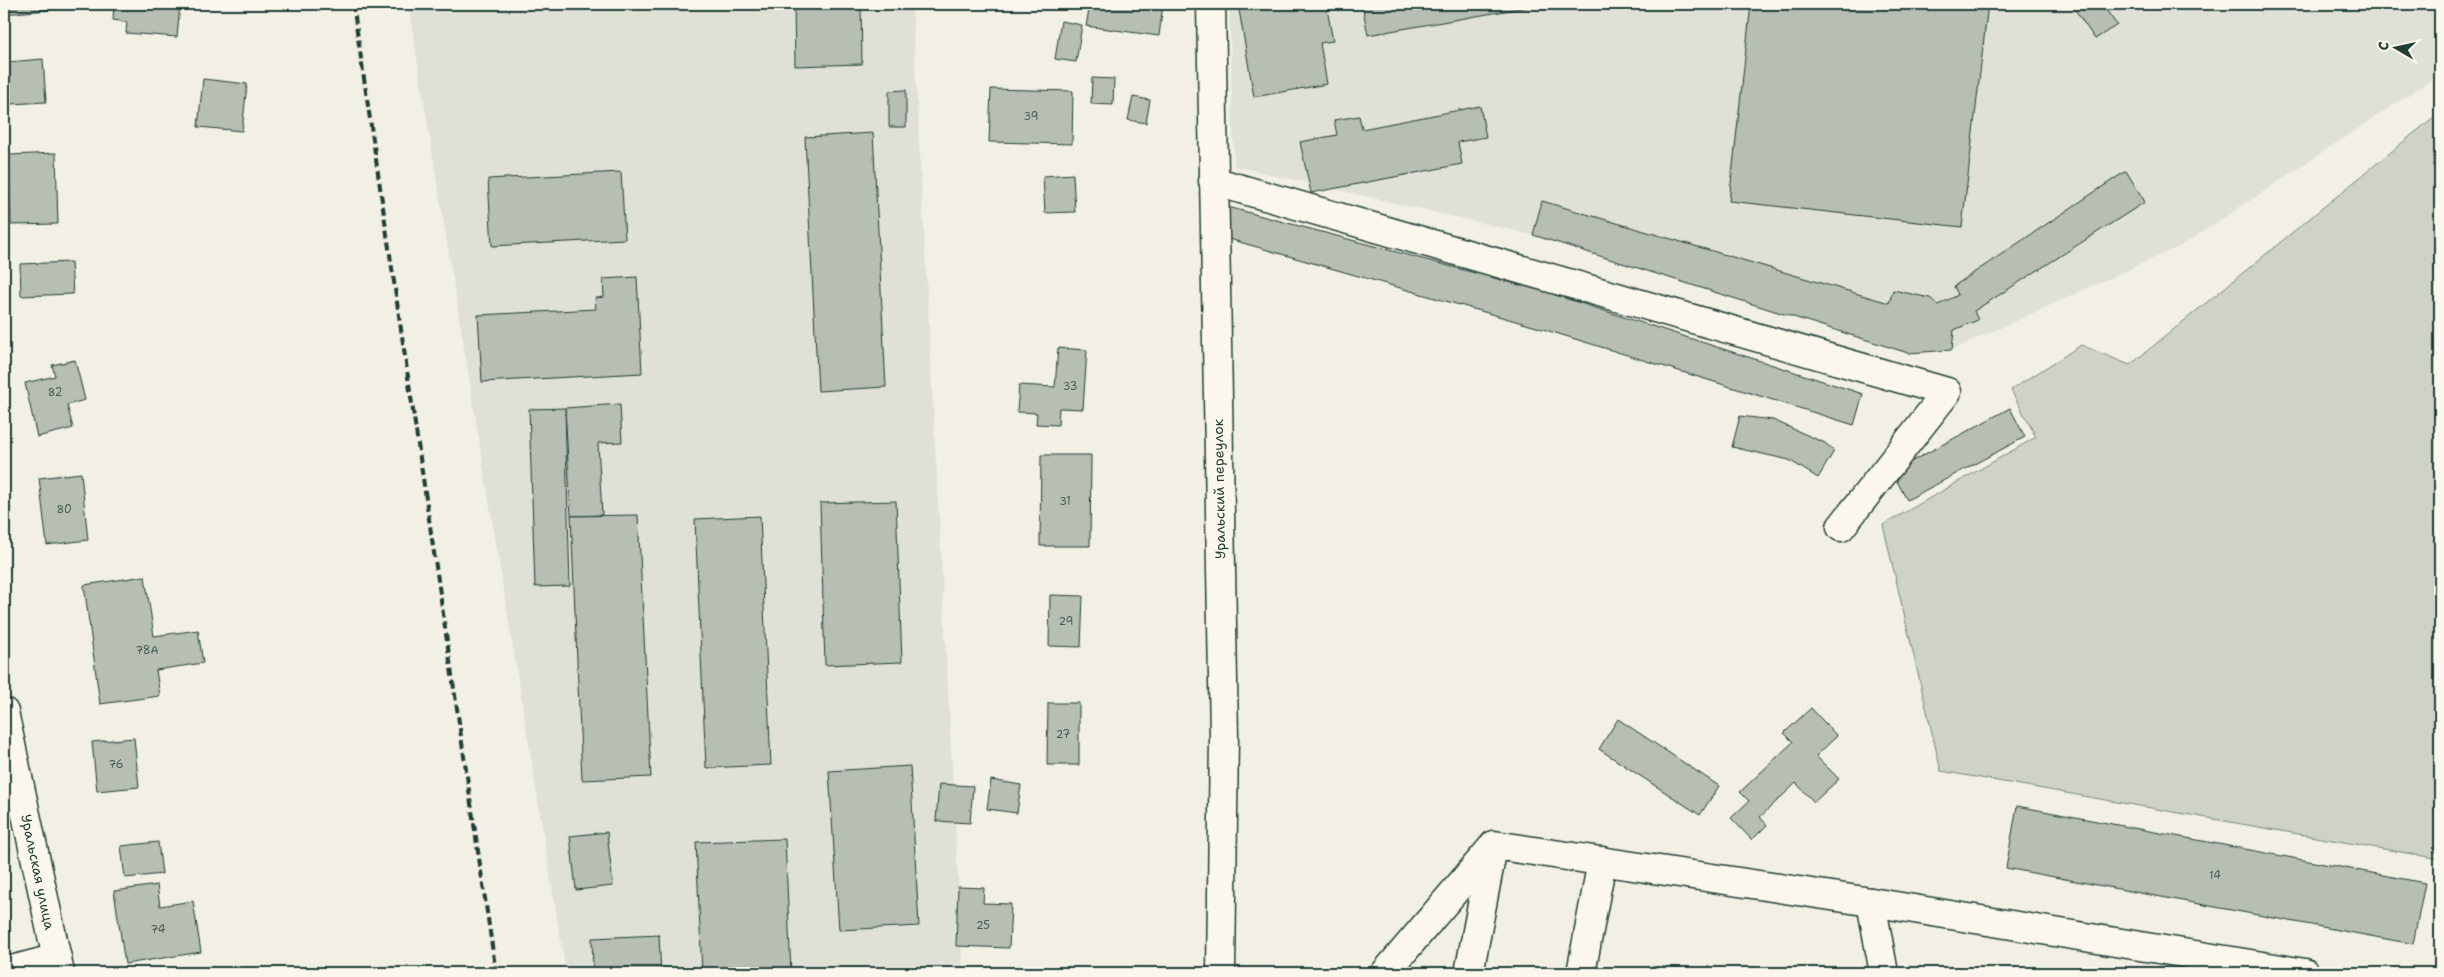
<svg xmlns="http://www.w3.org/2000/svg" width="2444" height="977" font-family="'Shantell Sans',sans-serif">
  <rect width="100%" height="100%" fill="#f2f0e5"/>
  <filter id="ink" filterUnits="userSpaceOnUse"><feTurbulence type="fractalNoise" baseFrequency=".02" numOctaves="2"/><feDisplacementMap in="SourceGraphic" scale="10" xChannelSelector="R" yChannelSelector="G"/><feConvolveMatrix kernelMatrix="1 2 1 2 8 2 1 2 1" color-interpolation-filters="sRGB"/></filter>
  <g filter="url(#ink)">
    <!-- built -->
    <g fill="#e0e1d6">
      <polygon points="408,4 912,4 963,973 566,973"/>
      <polygon points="1229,4 2440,4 2440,74 2183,245 1952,350 1908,353 1533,235 1234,166"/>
    </g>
    <!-- green -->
    <polygon fill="#cfd2c8" stroke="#77887e" points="2440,112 2440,859 1941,771 1883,525 2036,437 2011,390 2081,345 2130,365"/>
    <!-- building -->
    <g fill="#b7beb3" stroke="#1f3d34">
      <polygon points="4,4 58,4 58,9 4,14"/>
      <polygon points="114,4 180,4 177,37 126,33 127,22 113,20"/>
      <polygon points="794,4 861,4 862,64 795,66"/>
      <polygon points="1090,4 1163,4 1159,36 1086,26"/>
      <polygon points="1238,4 1326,4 1333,41 1320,43 1327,84 1254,97"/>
      <polygon points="1362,4 1545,4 1368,35"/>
      <polygon points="1751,4 1988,4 1962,227 1729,201"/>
      <polygon points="2071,4 2102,4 2117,25 2095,39"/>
      <polygon points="1061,21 1082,25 1076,62 1055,59"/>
      <polygon points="43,59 46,102 11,104 8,62"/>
      <polygon points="1092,78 1114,79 1113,105 1091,104"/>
      <polygon points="203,79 247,84 242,131 198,127"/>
      <polygon points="991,89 1073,91 1072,144 989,142"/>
      <polygon points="906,90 906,127 889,127 889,91"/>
      <polygon points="1133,97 1150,100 1146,123 1128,120"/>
      <polygon points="1480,106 1486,137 1458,142 1462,164 1311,193 1300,142 1337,135 1334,120 1359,116 1362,129"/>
      <polygon points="873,133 886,387 818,391 805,137"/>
      <polygon points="56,153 58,224 11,225 9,155"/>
      <polygon points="2126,171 2145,202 1974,311 1978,320 1954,330 1952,350 1908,353 1533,235 1542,201 1889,303 1893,290 1930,298 1938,305 1958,295 1954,286"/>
      <polygon points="621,172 625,239 492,246 488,179"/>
      <polygon points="1073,174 1075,212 1045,213 1043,176"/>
      <polygon points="1228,207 1546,292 1863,394 1854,425 1533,326 1229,239"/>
      <polygon points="71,262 73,294 21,296 20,264"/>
      <polygon points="637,277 642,373 482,382 478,315 596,309 595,298 604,297 603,279"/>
      <polygon points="1058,348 1087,350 1083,409 1059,408 1058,425 1036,424 1037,413 1017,412 1019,385 1055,387"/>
      <polygon points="75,360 85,400 67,405 73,428 37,437 25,383 55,376 52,365"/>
      <polygon points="620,404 622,442 598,443 602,515 571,516 565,408"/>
      <polygon points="565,408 570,586 535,587 529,409"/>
      <polygon points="2010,408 2025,437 1907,500 1892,472"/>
      <polygon points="1740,416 1773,420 1825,443 1834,451 1818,478 1789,460 1732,447"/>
      <polygon points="1041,455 1091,455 1090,546 1040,546"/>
      <polygon points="81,473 88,540 47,545 39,478"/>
      <polygon points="896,501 902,662 825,665 820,503"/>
      <polygon points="638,515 651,777 582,780 571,516"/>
      <polygon points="760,516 771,765 706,768 695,519"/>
      <polygon points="145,576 154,636 198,630 203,663 156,670 160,696 100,704 84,585"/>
      <polygon points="1050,595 1083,596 1081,647 1049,646"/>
      <polygon points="1048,703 1079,703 1079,765 1047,765"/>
      <polygon points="1811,708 1837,736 1816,756 1839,779 1814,802 1796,783 1760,817 1767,825 1752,840 1731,818 1749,801 1740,792 1793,742 1784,733"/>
      <polygon points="1618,719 1719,786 1700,815 1599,749"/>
      <polygon points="134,738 139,787 97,791 92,742"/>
      <polygon points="910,766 919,926 839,930 829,771"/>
      <polygon points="991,780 1021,785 1017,813 987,809"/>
      <polygon points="939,784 973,786 970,823 936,821"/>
      <polygon points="2017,806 2425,883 2413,944 2006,868"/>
      <polygon points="607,832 613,886 576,890 570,836"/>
      <polygon points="785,839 791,973 702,973 696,842"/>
      <polygon points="158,842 162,874 125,878 121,846"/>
      <polygon points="157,885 160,906 193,901 201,952 125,964 114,891"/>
      <polygon points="958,887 984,888 983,903 1011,904 1009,948 956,946"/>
      <polygon points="659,935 661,973 593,973 592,938"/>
      <polygon points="186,969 187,973 164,973"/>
      <polygon points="1157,969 1157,973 1109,973 1109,972"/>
    </g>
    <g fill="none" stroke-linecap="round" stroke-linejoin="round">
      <defs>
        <g id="minor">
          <polyline points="1211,4 1224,737 1221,973"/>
          <polyline points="1213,181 1947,392 1841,527"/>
          <polyline points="4,712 60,973"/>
          <polyline points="1871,902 1884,973"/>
          <polyline points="4,972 57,958"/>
          <polyline points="1385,973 1494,845 1871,902 2305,973"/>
          <polyline points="1469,973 1493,847"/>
          <polyline points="1581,973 1602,861"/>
        </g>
      </defs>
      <!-- minor casing -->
      <use href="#minor" stroke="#1f3d34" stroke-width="31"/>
      <!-- minor -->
      <use href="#minor" stroke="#fbf7ec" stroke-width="28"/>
      <!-- rail -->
      <polyline stroke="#1f3d34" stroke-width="4" stroke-dasharray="8 4" stroke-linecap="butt" points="353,4 496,973"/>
    </g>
  </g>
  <g text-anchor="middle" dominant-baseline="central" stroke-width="4" stroke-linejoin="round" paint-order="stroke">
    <!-- number labels -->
    <g font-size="11" fill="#455d54">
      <text x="1031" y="116">39</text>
      <text x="1070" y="386">33</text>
      <text x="55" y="392">82</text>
      <text x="1065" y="501">31</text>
      <text x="64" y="509">80</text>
      <text x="1066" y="621">29</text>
      <text x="147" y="650">78А</text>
      <text x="1063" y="734">27</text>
      <text x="116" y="764">76</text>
      <text x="2215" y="875">14</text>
      <text x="983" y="925">25</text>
      <text x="158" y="929">74</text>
    </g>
    <!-- street labels -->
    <g font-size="14" fill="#1f3d34" stroke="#fbf7ec">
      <text transform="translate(1219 489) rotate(-91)">Уральский переулок</text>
      <text transform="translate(38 872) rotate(78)">Уральская улица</text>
    </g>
  </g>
  <!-- margin -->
  <rect width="2444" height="977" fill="none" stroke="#fbf7ec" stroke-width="20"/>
  <rect x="10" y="10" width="2424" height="957" fill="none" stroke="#1f3d34" stroke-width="2" filter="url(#ink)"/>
  <!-- north arrow -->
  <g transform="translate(2396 48) rotate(279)" stroke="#fbf7ec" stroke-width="4" paint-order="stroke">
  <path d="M0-4L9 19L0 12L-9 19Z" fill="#1f3d34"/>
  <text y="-8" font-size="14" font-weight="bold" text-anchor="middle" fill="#1f3d34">С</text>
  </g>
</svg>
